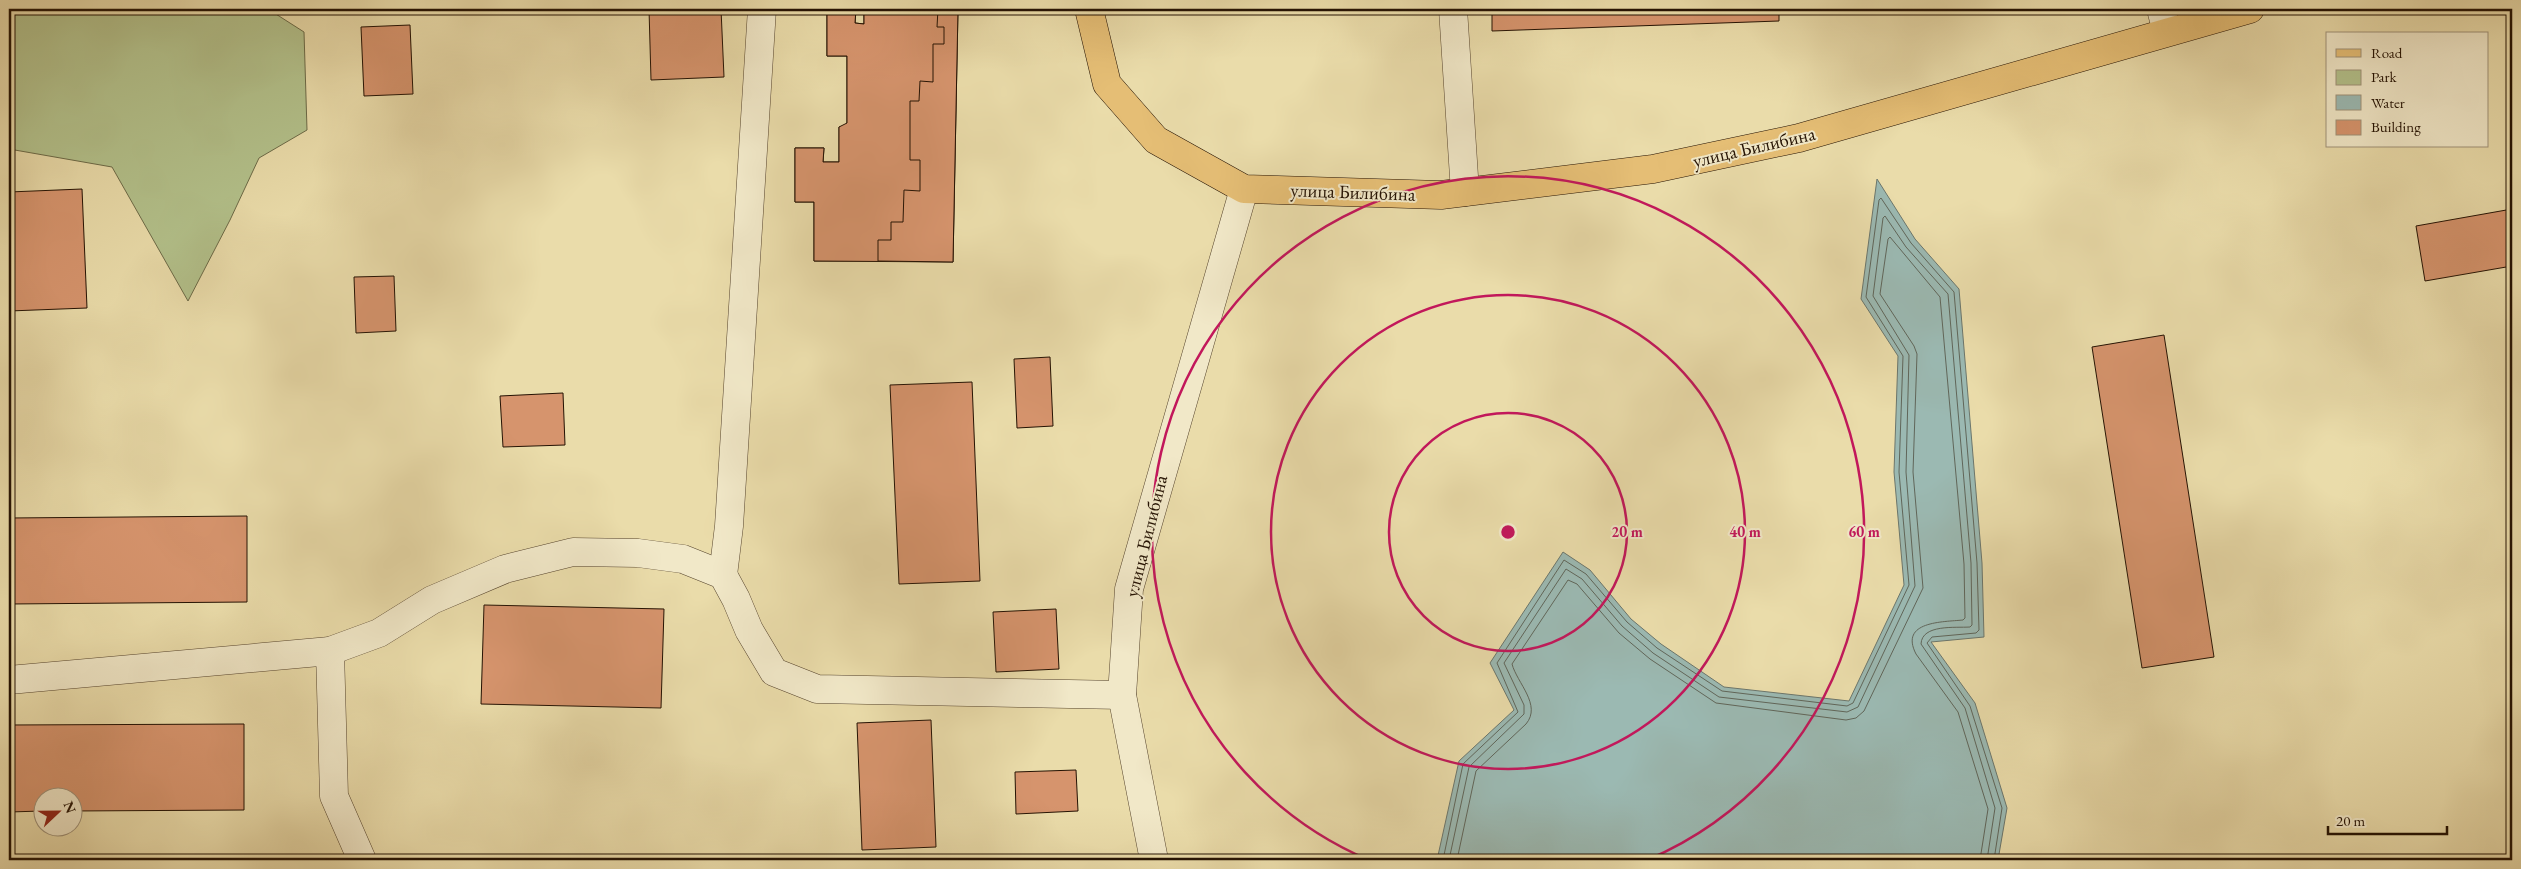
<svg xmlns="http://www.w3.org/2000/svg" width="2521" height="869" font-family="'EB Garamond',serif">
  <rect width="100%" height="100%" fill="#eadcaa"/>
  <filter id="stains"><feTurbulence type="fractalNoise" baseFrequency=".004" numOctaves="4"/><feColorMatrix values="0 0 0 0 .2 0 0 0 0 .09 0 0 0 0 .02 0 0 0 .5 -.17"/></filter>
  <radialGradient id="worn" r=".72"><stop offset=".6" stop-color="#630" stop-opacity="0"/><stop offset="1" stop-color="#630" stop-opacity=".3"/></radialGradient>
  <!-- green -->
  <polygon fill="#b3c18b" stroke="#6c6a47" points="9,9 268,9 304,32 307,130 259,158 230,220 188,301 112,167 9,149"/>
  <!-- water -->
  <polygon fill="#9bb9b2" stroke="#6b766c" points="1877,179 1915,239 1959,289 1982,563 1984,637 1931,642 1975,703 2007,808 1998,860 1437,860 1459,761 1514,710 1490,663 1563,552 1590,570 1631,619 1661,644 1724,687 1849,701 1904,585 1894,472 1898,356 1861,299"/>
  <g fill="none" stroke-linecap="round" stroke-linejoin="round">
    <!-- shore -->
    <g stroke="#60665a" stroke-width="1">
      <polyline points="1443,860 1463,764 1518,712 1497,663 1564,560 1586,574 1627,622 1657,648 1722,691 1847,706 1853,703 1909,585 1899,472 1903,356 1866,297 1879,200 1881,198 1911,243 1954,292 1977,563 1979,630 1976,633 1932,637 1927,643 1970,706 2002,808 1994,860"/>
      <path d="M1449 860 1469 767 1524 714V705L1504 663 1566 569 1582 579 1622 626 1653 653 1719 697 1847 712 1858 707 1915 586 1906 472 1909 355 1873 296 1883 218 1885 216 1906 247 1948 294 1971 563 1972 625 1970 627C1955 628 1922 624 1921 644L1965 708 1995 808 1987 860"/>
      <path d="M1457 860 1476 771 1526 724C1542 705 1517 683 1512 664L1568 580 1577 584 1619 633 1650 659 1716 703 1846 720 1856 718 1864 711 1923 588 1913 472 1917 354 1914 346 1880 294 1888 239 1890 237 1940 297 1964 564 1965 618 1963 620C1943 622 1899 621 1916 654L1958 712 1988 809 1980 860"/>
    </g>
  </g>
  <!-- building -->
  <g fill="#d6946d" stroke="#241203">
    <polygon points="649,9 721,9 724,77 651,80"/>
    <polygon points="827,9 856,9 855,23 864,24 864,9 938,9 937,27 944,27 944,44 933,44 933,82 920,81 919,101 910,101 910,160 920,160 920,191 904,190 903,222 891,222 891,240 878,240 878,261 814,261 814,202 795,202 795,148 824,148 823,162 839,162 839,127 847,127 847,56 827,56"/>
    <polygon points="827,9 856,9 855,23 864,24 864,9 958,9 953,262 814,261 814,202 795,202 795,148 824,148 823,162 839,162 839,127 847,123 847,56 827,56"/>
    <polygon points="938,9 958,9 953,262 878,261 878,240 891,240 891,222 903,222 904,190 920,191 920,160 910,160 910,101 919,101 920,81 933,82 933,44 944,44 944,27 937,27"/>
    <polygon points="1492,9 1779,9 1779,21 1492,31"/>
    <polygon points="410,25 413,94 364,96 361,27"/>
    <polygon points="82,189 87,308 9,311 9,192"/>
    <polygon points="2512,209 2512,266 2425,281 2416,226"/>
    <polygon points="394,276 396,331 356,333 354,277"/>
    <polygon points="2164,335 2214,657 2142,668 2092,347"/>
    <polygon points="1050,357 1053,426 1017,428 1014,359"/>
    <polygon points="972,382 980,581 899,584 890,385"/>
    <polygon points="563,393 565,445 503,447 500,396"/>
    <polygon points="247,516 247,602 9,604 9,518"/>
    <polygon points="484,605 664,609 661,708 481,704"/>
    <polygon points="1056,609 1059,669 996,672 993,612"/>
    <polygon points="931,720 936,847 862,850 857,723"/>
    <polygon points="244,724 244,810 72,811 72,796 42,796 42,811 9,812 9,725"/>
    <polygon points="1076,770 1078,811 1016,814 1015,772"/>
    <polygon points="1062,855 1062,860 939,860 939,859"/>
  </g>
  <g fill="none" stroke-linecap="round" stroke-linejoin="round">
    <defs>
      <g id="minor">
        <polyline points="1453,9 1465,192"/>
        <polyline points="2161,9 2167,32"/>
        <polyline points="723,575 729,526 762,9"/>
        <polyline points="330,651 334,796 362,860"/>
        <polyline points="9,680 330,651 379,633 432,600 505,569 573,552 638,553 683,559 723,575 736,599 749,630 774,672 817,689 1122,695"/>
        <polyline points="1154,860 1122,695 1129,589 1244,189"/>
      </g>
      <polyline id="major" points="1089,9 1107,84 1156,140 1244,189 1441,195 1653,169 1799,138 2250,9"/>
    </defs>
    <!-- minor casing -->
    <use href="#minor" stroke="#56442d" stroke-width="29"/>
    <!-- major casing -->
    <use href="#major" stroke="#241203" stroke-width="29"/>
    <!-- minor -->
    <use href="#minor" stroke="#f1e8c8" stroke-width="28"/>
    <!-- major -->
    <use href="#major" stroke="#e5be75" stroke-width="28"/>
  </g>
  <!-- distance rings -->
  <g fill="none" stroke="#c2185b" stroke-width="2.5">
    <circle cx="1508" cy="532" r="119"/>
    <circle cx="1508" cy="532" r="237"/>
    <path d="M1369 860A356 356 0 1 1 1647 860"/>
  </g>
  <g text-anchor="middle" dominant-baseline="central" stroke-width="4" stroke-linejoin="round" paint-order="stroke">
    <!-- street labels -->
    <g font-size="19" fill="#241203" stroke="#f1e8c8">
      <text transform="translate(1754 147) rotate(-13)">улица Билибина</text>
      <text transform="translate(1353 192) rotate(2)">улица Билибина</text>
      <text transform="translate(1146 536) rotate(-76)">улица Билибина</text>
    </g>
  </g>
  <circle cx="1508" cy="532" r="8" fill="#c2185b" stroke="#f1e8c8" stroke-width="2.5"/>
  <g font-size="15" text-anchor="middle" font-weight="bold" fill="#c2185b" stroke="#f1e8c8" stroke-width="4" stroke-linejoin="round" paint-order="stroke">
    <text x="1627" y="537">20 m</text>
    <text x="1745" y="537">40 m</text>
    <text x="1864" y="537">60 m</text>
  </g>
  <!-- margin -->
  <rect width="2521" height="869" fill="none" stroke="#eadcaa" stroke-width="30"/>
  <rect x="10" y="10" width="2501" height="849" fill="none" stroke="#241203" stroke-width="2.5"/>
  <rect x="15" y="15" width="2491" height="839" fill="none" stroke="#241203"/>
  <!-- legend -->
  <rect x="2326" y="32" width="162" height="115" fill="#f1e8c8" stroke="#9f9279"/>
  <rect x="2336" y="49" width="25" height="8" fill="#e5be75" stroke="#9f9279"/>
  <text x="2371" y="58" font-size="15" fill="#241203">Road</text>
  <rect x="2336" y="70" width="25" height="15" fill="#b3c18b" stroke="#9f9279"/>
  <text x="2371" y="82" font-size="15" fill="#241203">Park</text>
  <rect x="2336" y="95" width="25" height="15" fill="#9bb9b2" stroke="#9f9279"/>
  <text x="2371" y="108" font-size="15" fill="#241203">Water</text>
  <rect x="2336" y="120" width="25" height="15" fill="#d6946d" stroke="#9f9279"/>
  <text x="2371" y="132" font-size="15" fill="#241203">Building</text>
  <!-- north arrow -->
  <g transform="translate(58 812) rotate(68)"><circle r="24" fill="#f1e8c8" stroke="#9f9279"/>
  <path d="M0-4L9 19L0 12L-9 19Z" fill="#8f2418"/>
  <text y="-8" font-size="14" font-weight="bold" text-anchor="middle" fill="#241203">N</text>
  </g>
  <!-- scale -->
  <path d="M2328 826v8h119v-8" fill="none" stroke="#241203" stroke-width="2.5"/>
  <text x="2336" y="826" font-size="15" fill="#241203" stroke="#f1e8c8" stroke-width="4" paint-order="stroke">20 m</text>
  <rect width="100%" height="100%" filter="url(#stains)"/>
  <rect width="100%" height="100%" fill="url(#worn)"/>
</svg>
